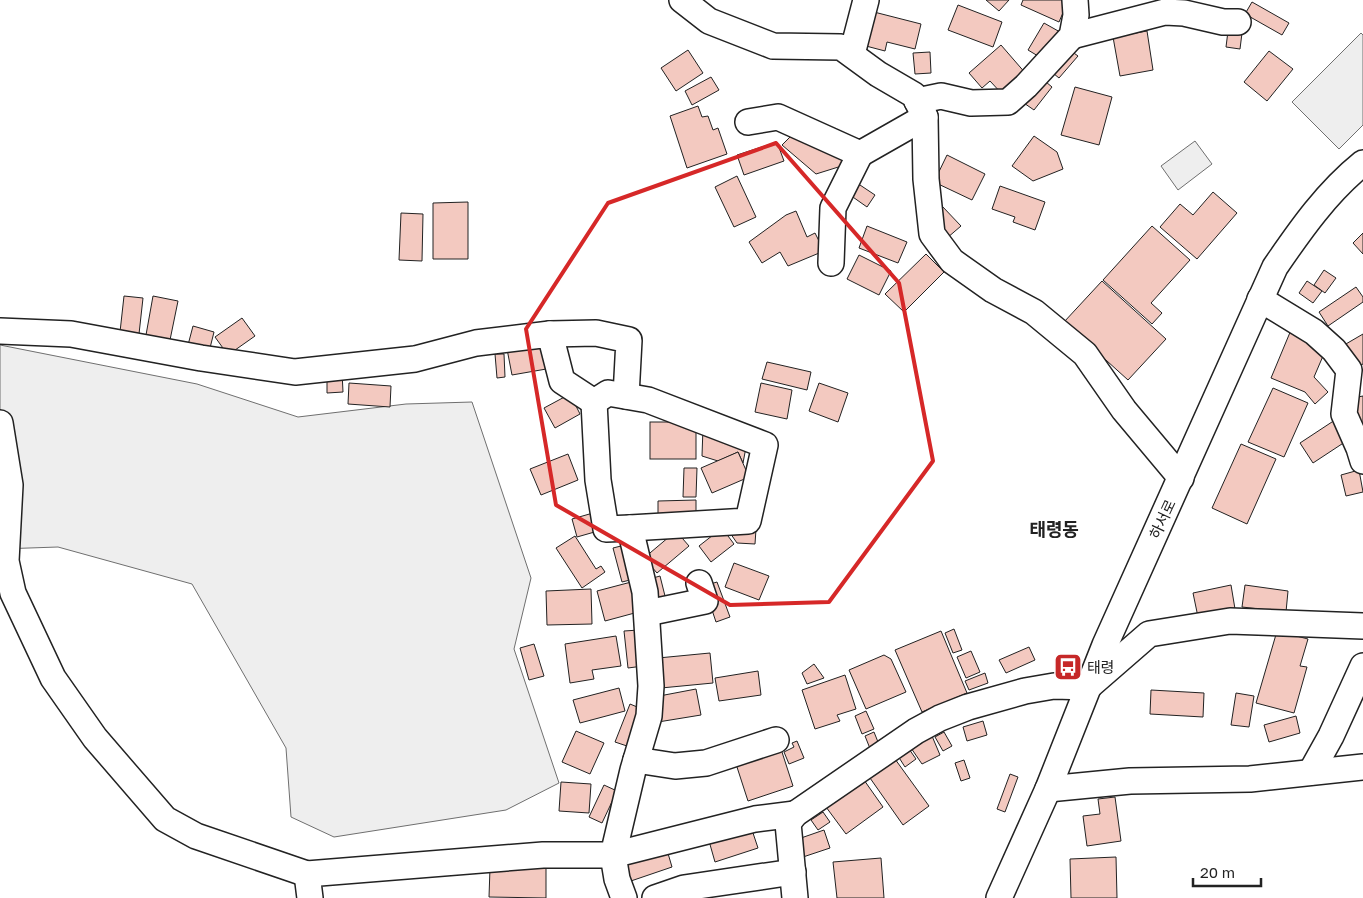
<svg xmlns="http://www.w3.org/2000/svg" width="1363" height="898" font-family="'Golos Text','Noto Sans KR',sans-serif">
  <rect width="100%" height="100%" fill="#fff"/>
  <!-- green -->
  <g fill="#eee" stroke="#6f6f6f">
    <polygon points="1361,33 1363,35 1363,125 1339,149 1292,102"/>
    <polygon points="1195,141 1212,164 1178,190 1161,166"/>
    <polygon points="0,345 197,384 298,417 406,404 472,402 531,578 514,649 559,783 506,810 334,837 291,817 286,748 192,584 58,547 0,549"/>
  </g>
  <!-- building -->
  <g fill="#f3c9c0" stroke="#222">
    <polygon points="986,0 1009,0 999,11"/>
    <polygon points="1023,0 1065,0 1068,1 1059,22 1021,5"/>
    <polygon points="1252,2 1289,23 1282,35 1245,14"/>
    <polygon points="958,5 1002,22 993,47 948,30"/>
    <polygon points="874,12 921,24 915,49 887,42 885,51 866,46"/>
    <polygon points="1044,23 1060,32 1043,59 1028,50"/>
    <polygon points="1147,31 1153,70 1120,76 1113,37"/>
    <polygon points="1228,31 1242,33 1240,49 1226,47"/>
    <polygon points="1001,45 1027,75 1003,95 990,81 982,88 969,73"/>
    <polygon points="1067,48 1078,56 1059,78 1048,69"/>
    <polygon points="688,50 703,73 676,91 661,68"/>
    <polygon points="1269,51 1293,69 1267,101 1244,82"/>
    <polygon points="930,52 931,73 915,74 913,53"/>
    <polygon points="711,77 719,90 692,105 685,91"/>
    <polygon points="1040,77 1052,87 1034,110 1021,101"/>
    <polygon points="1075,87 1112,97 1099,145 1061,135"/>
    <polygon points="698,106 702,117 708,116 713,130 718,128 727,154 687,168 670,116"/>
    <polygon points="796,131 847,159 848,164 816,174 782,145"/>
    <polygon points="1034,136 1057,152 1063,169 1033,181 1012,166"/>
    <polygon points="777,142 784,161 744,175 737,155"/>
    <polygon points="947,155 985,174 972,200 934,182"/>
    <polygon points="737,176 756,217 734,227 715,187"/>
    <polygon points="857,183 875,195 867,207 850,195"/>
    <polygon points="1000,186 1045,202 1035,230 1013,222 1015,217 992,209"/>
    <polygon points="1213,192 1237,213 1197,259 1160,227 1180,204 1193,215"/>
    <polygon points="468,202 468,259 433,259 433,203"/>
    <polygon points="942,206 961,226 947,238 935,213"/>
    <polygon points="796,211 807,237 815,233 824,251 788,266 780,252 762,263 749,242 786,215"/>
    <polygon points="401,213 423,214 422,261 399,260"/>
    <polygon points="867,226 907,242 898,263 859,248"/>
    <polygon points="1152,226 1190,260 1151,303 1162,313 1152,324 1103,280"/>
    <polygon points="1363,233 1363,254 1353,243"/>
    <polygon points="926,254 944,272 904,312 885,294"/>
    <polygon points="859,255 891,271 879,295 847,279"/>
    <polygon points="1324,270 1336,278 1325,293 1314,285"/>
    <polygon points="1102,281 1166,339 1128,380 1064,322"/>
    <polygon points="1307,281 1322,291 1313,303 1299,293"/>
    <polygon points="1356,287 1363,297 1363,302 1328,326 1319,312"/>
    <polygon points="124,296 143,298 139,334 120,332"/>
    <polygon points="153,296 178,301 170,340 146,335"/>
    <polygon points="242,318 255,336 228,355 215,337"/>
    <polygon points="193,326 214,332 209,352 188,345"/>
    <polygon points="1291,330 1326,349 1314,377 1328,392 1315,404 1305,392 1271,378"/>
    <polygon points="1363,334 1363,364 1352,370 1339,348"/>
    <polygon points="547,341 552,368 512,375 507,349"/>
    <polygon points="495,354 504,354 505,377 497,378"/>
    <polygon points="767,362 811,372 807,390 762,379"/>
    <polygon points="327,372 342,372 343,392 327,393"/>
    <polygon points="349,383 391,386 390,407 348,404"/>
    <polygon points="761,383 792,390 787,419 755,412"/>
    <polygon points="819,383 848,393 838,422 809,411"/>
    <polygon points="1273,388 1308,403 1284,457 1248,442"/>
    <polygon points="570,394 580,414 555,428 544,408"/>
    <polygon points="1363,396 1363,438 1353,413 1358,397"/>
    <polygon points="1338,418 1351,438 1313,463 1300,443"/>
    <rect x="650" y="422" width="46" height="37"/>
    <polygon points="703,427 747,442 743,463 738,452 718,461 702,456"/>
    <polygon points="1241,444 1276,459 1247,524 1212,508"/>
    <polygon points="738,452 749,477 712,493 701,468"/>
    <polygon points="568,454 578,480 541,495 530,469"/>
    <polygon points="684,468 697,468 696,497 683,497"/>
    <polygon points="1359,470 1363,492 1346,496 1341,475"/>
    <polygon points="696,500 696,519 658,519 658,501"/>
    <polygon points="593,513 598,531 577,537 572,519"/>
    <polygon points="722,528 734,544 711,562 699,546"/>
    <polygon points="756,529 755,544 737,543 728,530"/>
    <polygon points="676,531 689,546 657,573 644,558"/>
    <polygon points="575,536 596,569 601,566 605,572 582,588 556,548"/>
    <polygon points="629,544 638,578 622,582 613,548"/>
    <polygon points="734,563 769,576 759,600 725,587"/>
    <polygon points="660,576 667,604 653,607 646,580"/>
    <polygon points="635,581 642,611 605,621 597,591"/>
    <polygon points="717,582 730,617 716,622 704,586"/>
    <polygon points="1231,585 1235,609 1198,617 1193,593"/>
    <polygon points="1245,585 1288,591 1286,612 1242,607"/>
    <polygon points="591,589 592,624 547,625 546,591"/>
    <polygon points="954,629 962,650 953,653 945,633"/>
    <polygon points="639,630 643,666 628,668 624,631"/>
    <polygon points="941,631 967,693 922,712 895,650"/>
    <polygon points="1277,631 1308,639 1300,666 1307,667 1294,713 1256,703"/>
    <polygon points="616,636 621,666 592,670 594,679 570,683 565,644"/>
    <polygon points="534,644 544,676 529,680 520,648"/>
    <polygon points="1029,647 1035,660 1006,673 999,660"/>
    <polygon points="971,651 980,672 966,678 957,657"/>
    <polygon points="710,653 713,683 661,688 658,658"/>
    <polygon points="884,655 891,659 906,692 866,709 849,670"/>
    <polygon points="814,664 824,678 807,684 802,673"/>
    <polygon points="758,671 761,695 719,701 715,678"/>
    <polygon points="985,673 988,683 969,690 965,681"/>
    <polygon points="845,675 856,709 837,715 840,721 815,729 802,690"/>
    <polygon points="619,688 625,711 580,723 573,700"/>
    <polygon points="696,689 701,715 658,722 654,697"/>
    <polygon points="1151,690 1204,693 1203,717 1150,714"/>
    <polygon points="1236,693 1254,696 1249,727 1231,725"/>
    <polygon points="630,704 642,709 627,746 615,742"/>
    <polygon points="866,711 874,729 862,734 855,716"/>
    <polygon points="1296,716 1300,733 1269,742 1264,725"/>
    <polygon points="983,721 987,735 967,741 963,727"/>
    <polygon points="576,731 604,743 590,774 562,762"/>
    <polygon points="874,732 880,747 871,751 865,736"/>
    <polygon points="944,732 952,746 943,751 935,737"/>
    <polygon points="932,736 940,755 922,764 911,748"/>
    <polygon points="797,741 804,758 789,764 784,752 794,747 792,743"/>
    <polygon points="781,749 793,786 748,801 736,764"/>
    <polygon points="909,749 916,759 905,767 898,756"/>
    <polygon points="895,759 929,806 903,825 870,778"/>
    <polygon points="964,760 970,778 961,781 955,763"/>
    <polygon points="1010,774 1018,777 1005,812 997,809"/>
    <polygon points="864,780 883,807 846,834 826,807"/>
    <polygon points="561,782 591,784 589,813 559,811"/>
    <polygon points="604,785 617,791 602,823 589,817"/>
    <polygon points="1115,797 1121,841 1087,846 1083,816 1100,814 1098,799"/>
    <polygon points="823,812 830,822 818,830 811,820"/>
    <polygon points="751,827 758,848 715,862 709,841"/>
    <polygon points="824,830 830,848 803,857 801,838"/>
    <polygon points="667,850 672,867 625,883 619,866"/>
    <polygon points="1116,857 1117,898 1071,898 1070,859"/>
    <polygon points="881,858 884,898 837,898 833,862"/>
    <polygon points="490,868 546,868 546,898 489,897"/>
  </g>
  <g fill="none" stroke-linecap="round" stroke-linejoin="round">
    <defs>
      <g id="minor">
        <polyline points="682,0 709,21 773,46 841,47 878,74 914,95 925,117 926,179 932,234 952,261 993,290 1034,312 1085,354 1124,410 1181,478"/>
        <polyline points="1072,36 1165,12 1184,13 1223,22 1238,22"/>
        <polyline points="852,54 866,0"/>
        <polyline points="917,101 941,96 971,103 1008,102 1026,86 1072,36 1076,15 1075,0"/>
        <polyline points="748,122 778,117 860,154 925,117"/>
        <polyline points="831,263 833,208 860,154"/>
        <polyline points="1260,299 1314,332 1334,350 1349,370 1344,414 1359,448 1363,461"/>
        <polyline points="0,331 71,334 201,358 295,372 415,359 476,343 550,334 562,381 594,402"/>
        <polyline points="550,334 596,333 629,340 626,396"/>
        <polyline points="594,402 608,393 648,400 765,445 748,521 630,528"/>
        <polyline points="0,423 10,485 6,561 13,593 53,678 95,738 165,819 196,836 307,874"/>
        <polyline points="647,613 705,601 699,583"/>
        <polyline points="636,760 675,766 706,763 776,740"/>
        <polyline points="1311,772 1331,736 1363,666"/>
        <polyline points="1048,789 1130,781 1250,779 1363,767"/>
        <polyline points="310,898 307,874 543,855 613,855 633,770 649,716 651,686 645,592 630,528 606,529 598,480 594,402"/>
        <polyline points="624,898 617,879 613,855 755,819 795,814"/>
        <polyline points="655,898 684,888 793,872"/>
        <polyline points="795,898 788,823 795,814 916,731 940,718 968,707 1025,691 1054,686 1088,687 1149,634 1230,621 1363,626"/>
        <path d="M999 898 1048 789 1105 645 1275 267C1301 229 1327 192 1363 163"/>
      </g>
    </defs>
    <!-- minor casing -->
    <use href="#minor" stroke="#222" stroke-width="28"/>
    <!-- minor -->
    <use href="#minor" stroke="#fff" stroke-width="25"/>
  </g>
  <!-- marked area -->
  <path fill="none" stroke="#d62828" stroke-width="4" stroke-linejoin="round" d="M776 143 899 283 933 461 829 602 730 605 556 505 526 329 608 203Z"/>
  <!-- icons -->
  <defs>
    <symbol id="bus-square" viewBox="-11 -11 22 22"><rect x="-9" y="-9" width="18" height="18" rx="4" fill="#c62828" stroke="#fff"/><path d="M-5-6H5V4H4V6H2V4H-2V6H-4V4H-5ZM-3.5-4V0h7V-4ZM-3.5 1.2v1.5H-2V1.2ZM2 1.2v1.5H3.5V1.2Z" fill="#fff"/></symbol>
  </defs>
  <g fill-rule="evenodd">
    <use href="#bus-square" x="1052" y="651" width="32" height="32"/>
  </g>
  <g text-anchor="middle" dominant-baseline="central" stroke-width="4" stroke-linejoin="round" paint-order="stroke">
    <!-- street labels -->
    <g font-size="15" fill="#222" stroke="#fff">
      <text transform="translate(1162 519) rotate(-65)">하서로</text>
    </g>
    <!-- poi labels -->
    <g font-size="15" fill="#222" stroke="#fff" text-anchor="start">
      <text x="1087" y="667">태령</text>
    </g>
    <!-- quarter labels -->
    <g font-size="18" font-weight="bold" fill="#222" stroke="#fff">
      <text x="1054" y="529">태령동</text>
    </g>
  </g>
  <!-- scale -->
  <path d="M1193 878v8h68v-8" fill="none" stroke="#222222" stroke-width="2.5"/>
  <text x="1200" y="878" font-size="15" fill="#222222" stroke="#ffffff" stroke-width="4" paint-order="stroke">20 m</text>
</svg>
